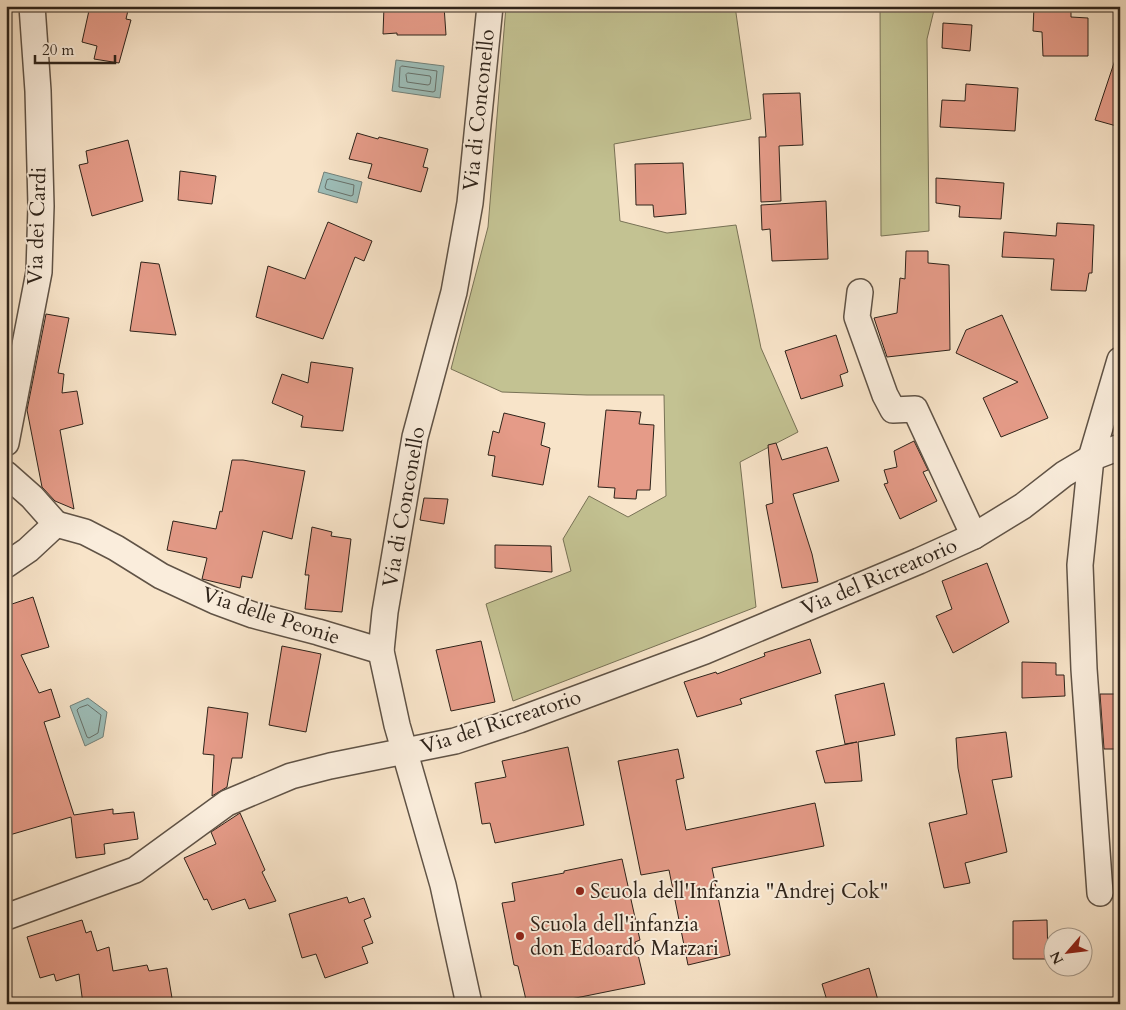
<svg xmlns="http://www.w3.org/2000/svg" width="1126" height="1010" font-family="Cardo,serif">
  <rect width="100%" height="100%" fill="#f8e4c9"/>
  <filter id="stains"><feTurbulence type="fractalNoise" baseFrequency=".004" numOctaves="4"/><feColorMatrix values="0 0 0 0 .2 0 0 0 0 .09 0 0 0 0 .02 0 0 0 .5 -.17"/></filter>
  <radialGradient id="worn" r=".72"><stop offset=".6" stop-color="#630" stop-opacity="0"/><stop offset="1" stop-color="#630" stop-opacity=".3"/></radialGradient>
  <!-- green -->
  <g fill="#c3c292" stroke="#787256">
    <polygon points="506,6 735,6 751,119 614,144 620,221 667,233 736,225 761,348 798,432 740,462 756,607 513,701 486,604 571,571 563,539 589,496 628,517 666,496 664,395 587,395 502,392 451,369 488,227"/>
    <polygon points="880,6 935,6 927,39 929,231 881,236"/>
  </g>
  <!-- water -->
  <g fill="#9dbeb9" stroke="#718079">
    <polygon points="396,60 444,66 440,98 392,91"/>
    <polygon points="324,172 362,182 357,203 318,192"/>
    <polygon points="88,698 107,712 103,737 85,746 70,706"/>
  </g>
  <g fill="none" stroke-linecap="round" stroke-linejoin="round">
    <!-- shore -->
    <g stroke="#66706a" stroke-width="1">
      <polygon points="402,66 437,71 435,91 433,92 399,87 400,68"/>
      <polygon points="408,73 430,76 431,78 430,84 428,85 407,82 406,75"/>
      <polygon points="330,179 354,185 353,195 351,196 326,189 325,187 327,180"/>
      <polygon points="88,705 101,715 98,733 89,738 87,737 77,710 79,708"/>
    </g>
  </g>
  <!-- building -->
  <g fill="#e59b88" stroke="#2e231a">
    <polygon points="90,6 129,6 126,19 131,20 119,63 94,59 97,46 82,42"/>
    <polygon points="384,6 444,6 446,35 397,35 397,33 383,34"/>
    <polygon points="1034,6 1071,6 1071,17 1088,18 1088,56 1043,56 1042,32 1033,31"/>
    <polygon points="943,23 972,25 970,51 942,48"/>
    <polygon points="1116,57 1120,58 1120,127 1095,120"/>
    <polygon points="966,84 1018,88 1015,131 940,127 942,100 965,101"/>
    <polygon points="800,93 803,145 779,146 781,201 761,202 759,137 766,137 763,94"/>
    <polygon points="357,133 378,139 379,137 428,149 423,167 428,168 421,192 368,178 372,164 349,159"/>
    <polygon points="128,140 143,201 92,216 79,165 88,163 86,151"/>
    <polygon points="683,163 686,214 654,217 653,205 636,205 635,164"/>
    <polygon points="180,171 216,176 212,204 178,200"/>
    <polygon points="936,178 1004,183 1001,219 959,217 960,206 936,203"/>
    <polygon points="826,201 828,259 772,261 770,229 762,230 761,205"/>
    <polygon points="328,222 372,241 364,261 355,257 323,339 256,317 268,266 305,279"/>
    <polygon points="1057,223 1094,225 1092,273 1089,273 1086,291 1051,290 1054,259 1002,257 1004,232 1056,236"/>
    <polygon points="906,251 928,251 928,263 949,265 950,350 887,357 874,318 897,313 900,278 905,279"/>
    <polygon points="141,262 159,264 176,335 130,331"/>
    <polygon points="46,314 69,318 58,373 64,374 62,393 77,391 83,424 60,430 74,509 55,501 42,487 27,410"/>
    <polygon points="1002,315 1048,418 1001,437 983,398 1018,382 956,353 966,330"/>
    <polygon points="836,335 848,372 840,375 843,386 801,399 785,351"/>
    <polygon points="311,362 353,368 343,431 301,427 303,416 272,403 282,374 308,383"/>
    <polygon points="606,410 641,412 639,424 654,425 650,490 637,490 636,499 614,498 615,488 598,487"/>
    <polygon points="504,413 545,423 541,445 550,448 543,485 492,476 495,456 488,455 493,431 499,433"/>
    <polygon points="914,441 928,470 923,472 937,501 900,519 884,484 888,483 884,470 897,467 894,451"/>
    <polygon points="776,443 782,460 827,447 839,481 793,494 812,554 818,582 782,588 766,505 773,503 768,445"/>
    <polygon points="232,460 243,460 305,471 292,539 263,531 252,578 242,576 240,588 202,579 207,558 167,550 173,521 216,529 220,511 222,512"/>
    <polygon points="424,498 448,499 444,524 420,520"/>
    <polygon points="312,527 332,532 331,536 351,539 342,612 305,609 309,575 305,575"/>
    <polygon points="495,545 551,546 552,572 495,568"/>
    <polygon points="987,563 1009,622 953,653 936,616 952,609 942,581"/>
    <polygon points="33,597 49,647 21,655 39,693 51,689 60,717 44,722 74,815 113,809 113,814 134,812 138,839 104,844 105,854 76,858 71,817 6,836 6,606"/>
    <polygon points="810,639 821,673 740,699 742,704 697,717 684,682 716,672 717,674 765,656 764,653"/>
    <polygon points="481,641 495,702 451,711 436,650"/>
    <polygon points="282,646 321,654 306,732 269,725"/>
    <polygon points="1022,662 1056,663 1056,675 1064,675 1065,696 1022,698"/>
    <polygon points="884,683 895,735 858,742 862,781 825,783 816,751 857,742 845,744 835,695"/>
    <polygon points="1100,694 1120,694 1120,749 1104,749"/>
    <polygon points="208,707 248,713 242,758 232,758 227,787 212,796 214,755 203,754"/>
    <polygon points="1006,732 1012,777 992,780 1007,852 965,863 970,883 944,888 929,823 967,814 958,768 956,738"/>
    <polygon points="568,747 584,825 495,843 490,823 482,824 475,783 506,777 502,761"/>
    <polygon points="678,749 684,778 676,780 686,830 815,803 824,846 712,868 730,955 688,965 669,870 641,875 618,761"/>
    <polygon points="240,813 265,870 262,872 276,901 249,909 245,899 212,910 207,899 204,900 184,858 216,844 211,832"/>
    <polygon points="622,859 640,940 635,942 645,984 546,1004 527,1004 518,966 514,965 502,903 515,901 512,883 564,873 564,871"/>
    <polygon points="347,897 349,903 364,898 371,917 364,920 373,943 362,947 368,963 325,978 316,954 302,958 289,914"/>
    <polygon points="82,920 86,933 91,931 97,951 109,947 113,971 147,965 149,971 167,968 173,1004 83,1004 79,974 56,981 54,974 40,978 27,937"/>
    <polygon points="1047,920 1048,959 1013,959 1013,921"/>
    <polygon points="869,968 879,1004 828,1004 822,984"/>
  </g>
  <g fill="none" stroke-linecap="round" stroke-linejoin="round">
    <defs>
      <g id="minor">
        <polyline points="860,292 857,317 885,395 893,410 915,409 974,536"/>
        <polyline points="6,443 39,272 41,206 38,91 32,6"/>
        <polyline points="6,474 32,497 56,524"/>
        <polyline points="56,524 85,532 116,548 161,576 215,601 253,615 318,632 381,651"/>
        <polyline points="6,565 28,550 56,524"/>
        <polyline points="1100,893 1084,669 1080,565 1091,458 1120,360"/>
        <polyline points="6,917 135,870 227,803 291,776 330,766 455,741 519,720 705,651 919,561 974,536 1023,506 1064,474 1091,458 1120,447"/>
        <polyline points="469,1004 443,885 397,725 381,651 385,612 415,437 454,292 470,203 490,6"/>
      </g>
    </defs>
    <!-- minor casing -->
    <use href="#minor" stroke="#605346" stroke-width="28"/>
    <!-- minor -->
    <use href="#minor" stroke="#faeddc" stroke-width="25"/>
  </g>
  <!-- markers -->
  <g fill="#8f2418" stroke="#faeddc" stroke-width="2">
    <circle cx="580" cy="891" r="5"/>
    <circle cx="520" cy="936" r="5"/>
  </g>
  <g text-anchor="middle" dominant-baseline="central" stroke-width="4" stroke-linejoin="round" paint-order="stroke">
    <!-- street labels -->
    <g font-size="21" fill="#2e231a" stroke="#faeddc">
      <text transform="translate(479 110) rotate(-84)">Via di Conconello</text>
      <text transform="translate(37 226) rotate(-88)">Via dei Cardi</text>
      <text transform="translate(404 507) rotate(-80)">Via di Conconello</text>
      <text transform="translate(879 577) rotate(-23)">Via del Ricreatorio</text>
      <text transform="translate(271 616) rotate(18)">Via delle Peonie</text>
      <text transform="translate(501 722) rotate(-18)">Via del Ricreatorio</text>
    </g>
    <!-- poi labels -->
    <g font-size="21" fill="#2e231a" stroke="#faeddc" text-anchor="start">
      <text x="590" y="891">Scuola dell'Infanzia "Andrej Cok"</text>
      <text x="530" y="924">Scuola dell'infanzia<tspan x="530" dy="24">don Edoardo Marzari</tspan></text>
    </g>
  </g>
  <!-- margin -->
  <rect width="1126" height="1010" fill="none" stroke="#f8e4c9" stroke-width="25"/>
  <rect x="8" y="8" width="1111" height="995" fill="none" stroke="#2e231a" stroke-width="2.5"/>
  <rect x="12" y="12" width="1101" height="985" fill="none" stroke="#2e231a"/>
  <!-- north arrow -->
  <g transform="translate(1068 952) rotate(242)"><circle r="24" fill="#faeddc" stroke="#a89c8e"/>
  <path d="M0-4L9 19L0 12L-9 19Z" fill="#8f2418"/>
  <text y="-8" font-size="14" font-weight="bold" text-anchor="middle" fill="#2e231a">N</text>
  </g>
  <!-- scale -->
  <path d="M35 55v8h80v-8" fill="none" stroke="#2e231a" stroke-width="2.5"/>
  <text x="42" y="55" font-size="15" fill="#2e231a" stroke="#faeddc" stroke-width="4" paint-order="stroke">20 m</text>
  <rect width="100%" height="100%" filter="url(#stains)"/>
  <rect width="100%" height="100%" fill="url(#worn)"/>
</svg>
